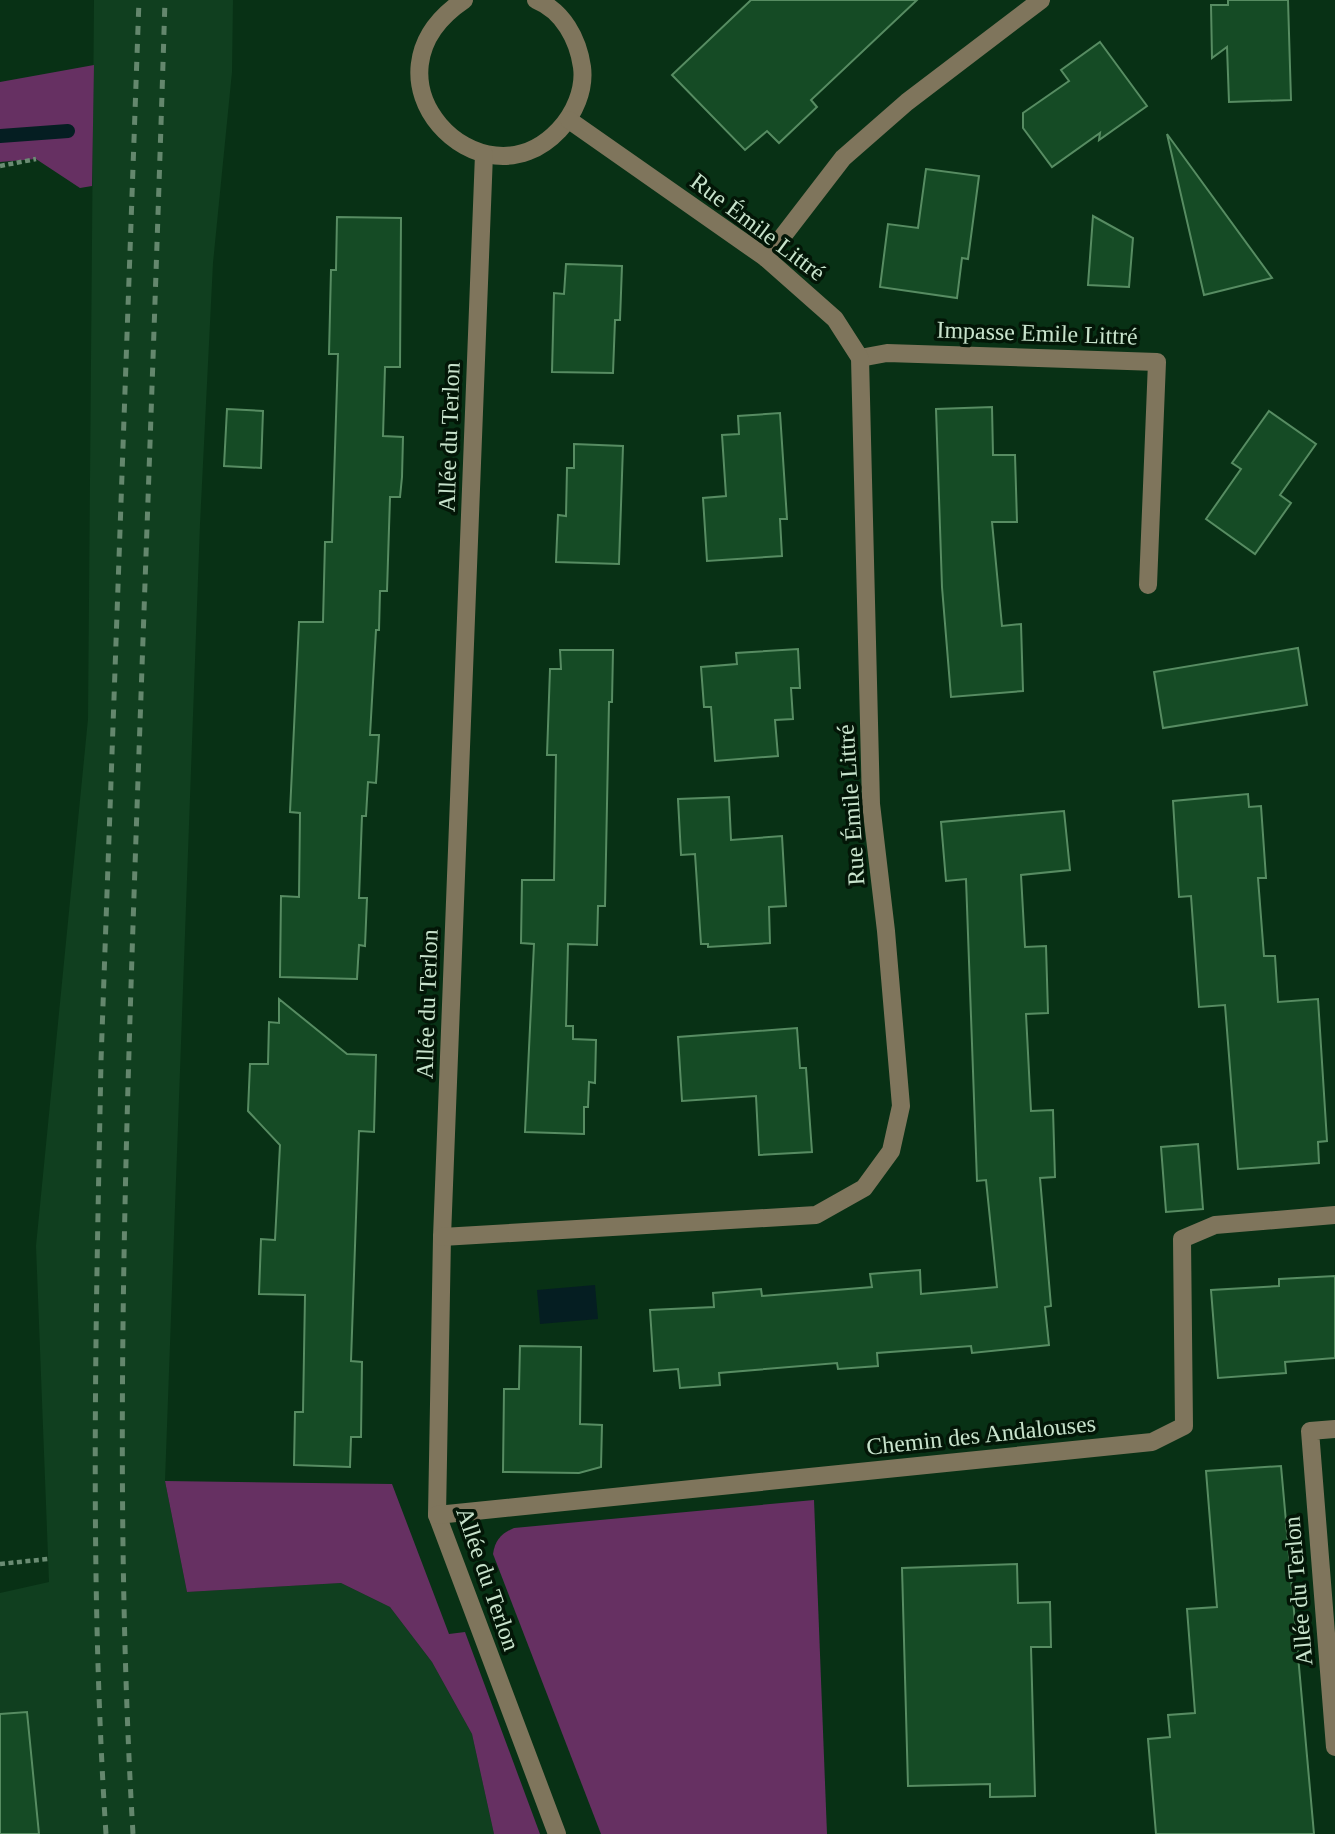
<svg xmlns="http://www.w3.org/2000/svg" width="1335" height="1834" font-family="'Times New Roman',serif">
  <rect width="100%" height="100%" fill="#083115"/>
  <!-- built -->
  <polygon fill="#103f1f" points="94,0 233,0 232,72 213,263 200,524 165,1481 187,1592 341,1583 390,1607 432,1662 472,1734 494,1834 0,1834 0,1593 49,1582 36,1246 88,719"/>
  <!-- green -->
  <g fill="#663062">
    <polygon points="94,65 92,186 80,188 36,159 0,162 0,82"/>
    <polygon points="165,1481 392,1484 449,1634 465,1632 540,1834 494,1834 472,1734 432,1662 390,1607 341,1583 187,1592"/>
    <path d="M814 1500 827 1834H601L493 1554C495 1540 502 1533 514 1528Z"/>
  </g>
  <!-- water -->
  <polygon fill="#051e22" points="595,1285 598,1319 540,1324 537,1290"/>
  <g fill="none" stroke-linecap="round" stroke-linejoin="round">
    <!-- stream -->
    <polyline stroke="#051e22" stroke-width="14" points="0,136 68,131"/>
  </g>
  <!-- building -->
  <g fill="#154b25" stroke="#578c62" stroke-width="2">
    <polygon points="751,0 917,0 811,100 817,107 779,143 767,131 745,150 672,75"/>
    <polygon points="1228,0 1288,0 1291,100 1229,102 1227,47 1212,58 1211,5 1228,5"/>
    <polygon points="1100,42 1147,106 1099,140 1100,133 1052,167 1023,128 1023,113 1069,81 1061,70"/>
    <polygon points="1167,134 1272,278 1204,295"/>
    <polygon points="926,169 979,176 968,259 962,258 957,298 880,287 888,224 918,228"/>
    <polygon points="1093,216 1133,238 1129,287 1088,285"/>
    <polygon points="337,217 401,218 400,367 385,367 383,436 403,437 402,477 400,497 390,497 387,591 380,591 379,630 376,630 370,735 379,735 376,783 368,782 366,816 362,816 359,898 367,898 365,946 359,945 357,979 280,977 281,896 299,897 300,813 290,812 299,622 323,622 325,542 332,542 338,354 329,354 331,270 336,270"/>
    <polygon points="566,264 622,266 620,320 615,320 613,373 552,372 554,293 564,294"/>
    <polygon points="992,407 993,455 1015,455 1017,522 992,522 1002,626 1021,624 1023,691 951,697 942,587 936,409"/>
    <polygon points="227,409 263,411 261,468 224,466"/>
    <polygon points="1269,411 1316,444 1280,495 1291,503 1255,554 1206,519 1241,469 1232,463"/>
    <polygon points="780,413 787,519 780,519 782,556 707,561 703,498 726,496 722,435 739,434 738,416"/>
    <polygon points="574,444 623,446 619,564 556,562 558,515 566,516 567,468 574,468"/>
    <polygon points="1298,648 1307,705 1163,728 1154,672"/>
    <polygon points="798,649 800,688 791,688 793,719 775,720 778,756 715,761 711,707 704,707 701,667 737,664 736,653"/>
    <polygon points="560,650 613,650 612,702 609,702 605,906 598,906 597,945 568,944 566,1026 573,1026 573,1039 596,1040 595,1083 589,1082 588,1107 584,1107 584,1134 525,1132 534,944 521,943 522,880 554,880 556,755 547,755 550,669 561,669"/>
    <polygon points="1248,794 1249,807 1261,806 1266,878 1258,878 1264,956 1275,956 1278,1002 1318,999 1327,1141 1318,1142 1319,1163 1238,1169 1225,1005 1199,1007 1191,896 1179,897 1173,801"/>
    <polygon points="729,797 731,840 782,836 786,906 769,907 770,943 708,947 708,944 701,944 695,854 681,855 678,799"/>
    <polygon points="1064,811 1070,870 1021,875 1025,947 1046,946 1048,1013 1026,1014 1031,1111 1053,1110 1055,1177 1040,1178 1051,1306 1045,1307 1049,1345 972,1353 971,1346 877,1353 878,1366 838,1369 837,1363 719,1373 720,1385 680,1388 678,1369 654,1371 650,1310 714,1307 713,1293 761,1289 762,1296 872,1287 870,1274 920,1270 921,1294 997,1287 986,1180 977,1181 966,879 946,881 941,822"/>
    <polygon points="279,999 347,1054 376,1055 374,1132 359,1131 351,1361 362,1362 361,1437 351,1437 350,1467 294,1465 295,1412 303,1412 305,1295 259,1294 261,1239 275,1240 280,1145 248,1111 250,1064 268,1064 269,1022 279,1023"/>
    <polygon points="797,1028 800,1068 806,1068 812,1152 759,1155 756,1096 682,1101 678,1037"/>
    <polygon points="1198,1144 1203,1209 1166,1212 1161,1147"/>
    <polygon points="1335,1276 1335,1358 1285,1362 1286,1373 1218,1378 1211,1290 1279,1286 1279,1279"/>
    <polygon points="520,1346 581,1347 580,1424 602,1425 601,1467 579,1473 503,1472 504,1389 519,1389"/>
    <polygon points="1281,1466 1314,1834 1156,1834 1148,1739 1170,1737 1168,1715 1195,1713 1187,1609 1217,1607 1206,1471"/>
    <polygon points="1017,1564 1018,1603 1050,1602 1051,1647 1031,1647 1035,1796 990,1797 990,1784 908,1786 902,1568"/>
    <polygon points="27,1712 39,1834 0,1834 0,1714"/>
  </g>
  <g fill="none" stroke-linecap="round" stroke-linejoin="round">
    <!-- path -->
    <g stroke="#6a8c73" stroke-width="4.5" stroke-dasharray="5 3.5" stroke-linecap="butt">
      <polyline points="0,166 36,159"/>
      <polyline points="0,1564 48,1559"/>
    </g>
    <!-- minor -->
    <g stroke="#7f755c" stroke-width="18">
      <path d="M464 0C350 77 481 213 559 130 574 114 585 90 582 67 578 39 563 11 536 0"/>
      <polyline points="484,154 442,1237 437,1515 557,1834"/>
      <polyline points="766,258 843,158 907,102 1041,0"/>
      <polyline points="860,358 887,353 1157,362 1148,585"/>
      <polyline points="442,1237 816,1215 864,1188 891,1151 901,1106 886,931 871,804 860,358 835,319 766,258 569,120"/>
      <polyline points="1335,1429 1310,1431 1335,1747"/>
      <polyline points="437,1515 1152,1442 1184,1426 1182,1239 1215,1225 1335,1215"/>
    </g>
    <!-- rail -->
    <g stroke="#64876d" stroke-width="5" stroke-dasharray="9 9" stroke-linecap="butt">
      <path d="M106 1834C89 1577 96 1318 101 1061L139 0"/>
      <path d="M133 1834C114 1512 124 1189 135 866 145 577 156 289 165 0"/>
    </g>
  </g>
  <g text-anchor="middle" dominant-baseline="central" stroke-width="7" stroke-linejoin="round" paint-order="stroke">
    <!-- street labels -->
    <g font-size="24" fill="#c8e3cc" stroke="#031607">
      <text transform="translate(758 227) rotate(37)">Rue Émile Littré</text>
      <text transform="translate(1037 333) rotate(2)">Impasse Emile Littré</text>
      <text transform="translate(449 437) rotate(-88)">Allée du Terlon</text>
      <text transform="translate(851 805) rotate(-94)">Rue Émile Littré</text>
      <text transform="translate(427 1004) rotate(-88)">Allée du Terlon</text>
      <text transform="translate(981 1435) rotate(-6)">Chemin des Andalouses</text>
      <text transform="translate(488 1579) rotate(71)">Allée du Terlon</text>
      <text transform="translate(1298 1591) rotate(-95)">Allée du Terlon</text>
    </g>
  </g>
</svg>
